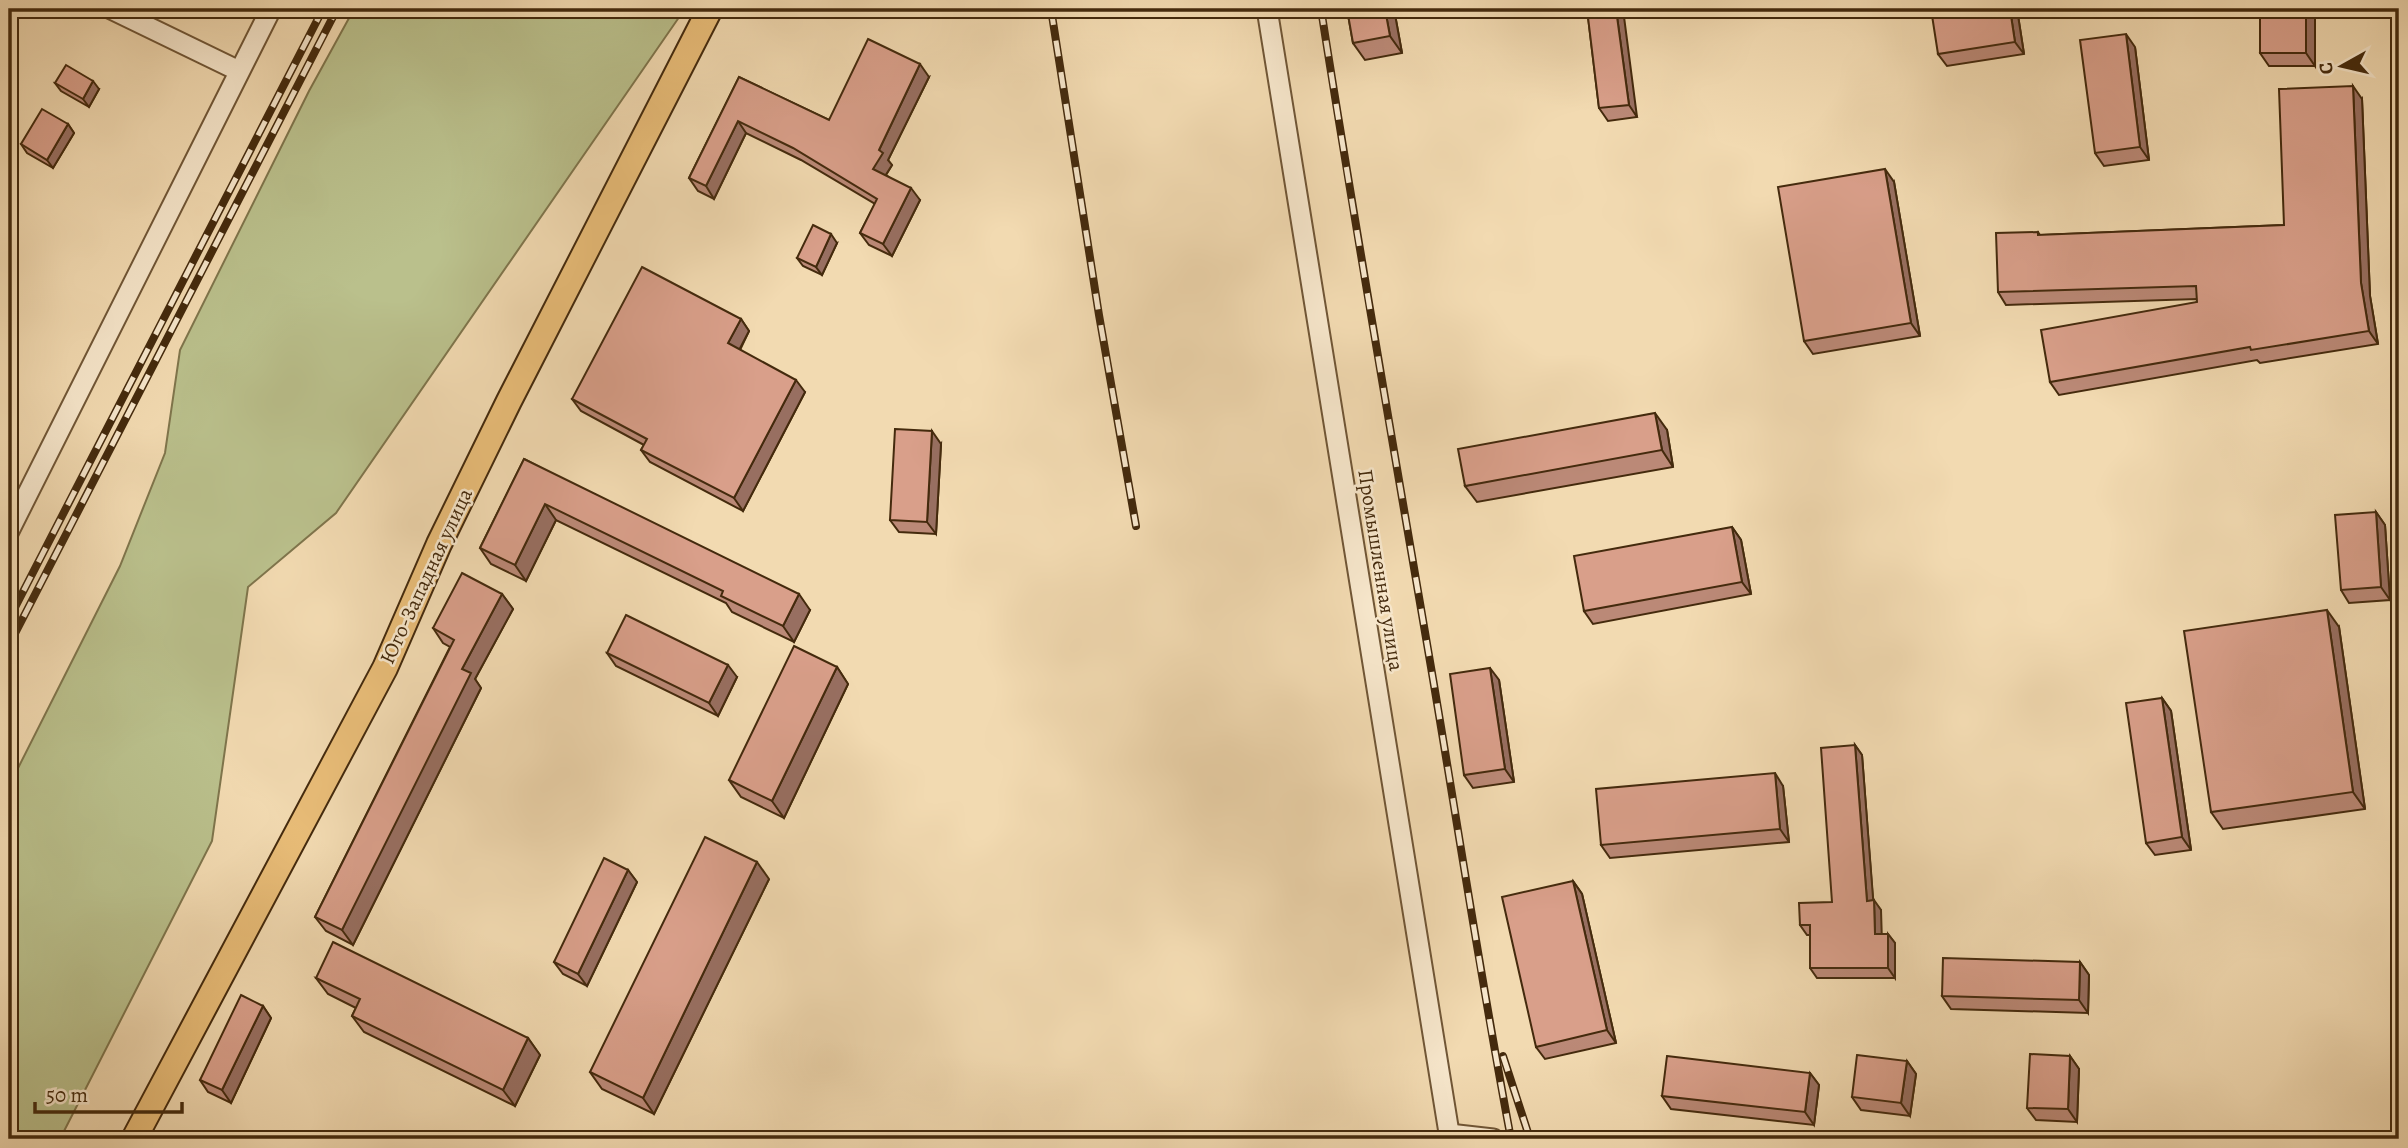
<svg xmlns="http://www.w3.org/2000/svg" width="2408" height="1148" font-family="Alegreya,serif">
  <rect width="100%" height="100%" fill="#f2dab1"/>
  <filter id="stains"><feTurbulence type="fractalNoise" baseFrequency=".00286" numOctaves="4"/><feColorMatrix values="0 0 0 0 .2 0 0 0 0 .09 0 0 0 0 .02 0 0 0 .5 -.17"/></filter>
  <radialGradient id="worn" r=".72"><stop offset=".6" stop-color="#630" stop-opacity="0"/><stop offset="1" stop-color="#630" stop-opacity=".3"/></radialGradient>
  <!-- green -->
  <polygon fill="#bac08c" stroke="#7f754c" stroke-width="2" points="354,9 674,9 682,13 336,513 248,587 212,841 60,1139 9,1139 9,786 120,566 165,453 180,350 309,91"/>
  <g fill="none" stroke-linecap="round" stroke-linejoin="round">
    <defs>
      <g id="minor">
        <polyline points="111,9 239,71"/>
        <polyline points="1267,9 1450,1139"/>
        <polyline points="9,531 271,9"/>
        <polyline points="1449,1134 1493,1139"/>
      </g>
      <polyline id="major" points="134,1139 385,668 439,544 509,401 710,9"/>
    </defs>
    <!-- minor casing -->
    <use href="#minor" stroke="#705636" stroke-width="23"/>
    <!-- major casing -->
    <use href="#major" stroke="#442a0d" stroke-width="28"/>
    <!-- minor -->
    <use href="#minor" stroke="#f7e7cc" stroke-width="19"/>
    <!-- major -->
    <use href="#major" stroke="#e9bd78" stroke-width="24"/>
    <defs>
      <g id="rail">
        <polyline points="1051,9 1099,315 1136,526"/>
        <path d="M1321 9C1356 233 1395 456 1433 679 1459 833 1482 986 1511 1139"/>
        <polyline points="9,619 323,9"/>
        <polyline points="9,645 337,9"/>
        <polyline points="1503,1056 1530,1139"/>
      </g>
    </defs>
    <!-- rail casing -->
    <use href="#rail" stroke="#442a0d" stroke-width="8"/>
    <!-- rail -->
    <use href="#rail" stroke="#f7e7cc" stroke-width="5" stroke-dasharray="16" stroke-linecap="butt"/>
  </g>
  <!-- wall -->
  <g fill="#bb8977" stroke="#442a0d" stroke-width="2">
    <polygon points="1347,9 1394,9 1402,53 1365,60 1353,43"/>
    <polygon points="1587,9 1637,117 1608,121 1599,108"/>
    <polygon points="2017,9 2024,54 1947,66 1938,54"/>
    <polygon points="2315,9 2315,66 2269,66 2260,53"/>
    <polygon points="2135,47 2149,160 2104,166 2095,153"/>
    <polygon points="739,77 829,120 929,77 888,160 892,165 886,175 920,200 892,256 869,245 860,233 875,204 801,160 746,133 714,199 698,191 689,178"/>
    <polygon points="55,83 99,89 89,107 61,91"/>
    <polygon points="2362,99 2370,296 2378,344 2260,363 2257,360 2059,395 2050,382 2197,302 2197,299 2006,305 1998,292 2038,232 2040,235 2284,225"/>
    <polygon points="68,124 74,133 53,168 27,153 21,144"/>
    <polygon points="1894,182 1920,336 1813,354 1804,341"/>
    <polygon points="837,243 822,275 803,266 797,258"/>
    <polygon points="741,319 749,331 740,350 805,392 743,511 650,462 641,450 644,445 581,411 572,399"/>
    <polygon points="1667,430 1673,467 1477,502 1465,486"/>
    <polygon points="941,444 936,534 899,532 890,520"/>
    <polygon points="524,459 810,610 794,642 732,612 726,603 556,520 526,581 491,564 480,548"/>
    <polygon points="2376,512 2385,525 2390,600 2349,603 2341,590"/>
    <polygon points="1732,527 1741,540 1751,594 1593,624 1584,611"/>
    <polygon points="502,594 513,609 475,679 481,688 353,945 326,931 315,917 450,647 443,643 433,628"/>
    <polygon points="2339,627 2365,809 2223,829 2211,812"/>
    <polygon points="607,653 737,677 718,716 616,666"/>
    <polygon points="837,667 848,684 784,818 741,797 729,780"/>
    <polygon points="1499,680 1514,782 1473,788 1464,775"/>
    <polygon points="2162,698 2171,711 2191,850 2155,855 2146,843"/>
    <polygon points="1855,745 1862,755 1873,900 1881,910 1881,934 1888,934 1895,943 1895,978 1817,978 1810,968 1810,935 1807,935 1800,925 1832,902"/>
    <polygon points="1783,786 1789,842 1610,858 1601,845"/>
    <polygon points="628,870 637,882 587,986 563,974 554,962"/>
    <polygon points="769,879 654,1114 602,1089 590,1072"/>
    <polygon points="1573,881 1582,894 1616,1043 1545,1059 1536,1047"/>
    <polygon points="2080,962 2089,975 2088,1013 1951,1009 1942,996"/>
    <polygon points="316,978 528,1038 540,1055 515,1106 364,1032 352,1016 356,1008 328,994"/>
    <polygon points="263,1006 271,1018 231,1103 208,1092 200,1080"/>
    <polygon points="2070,1056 2079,1069 2077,1122 2036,1120 2027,1108"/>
    <polygon points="1907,1061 1916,1074 1910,1116 1861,1110 1852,1097"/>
    <polygon points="1810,1073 1819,1085 1814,1125 1671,1109 1662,1096"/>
  </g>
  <!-- shaded-wall -->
  <g fill="#986f61" stroke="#442a0d" stroke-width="2">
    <polygon points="1385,9 1394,9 1402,53 1390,36"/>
    <polygon points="1616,9 1623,9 1637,117 1629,105"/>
    <polygon points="2010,9 2017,9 2024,54 2015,42"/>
    <polygon points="2306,9 2315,9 2315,66 2306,53"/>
    <polygon points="2126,34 2135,47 2149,160 2140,147"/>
    <polygon points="920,64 929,77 888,160 892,165 882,181 873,169 879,150"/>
    <polygon points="93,81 99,89 89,107 83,99"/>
    <polygon points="2353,86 2362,99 2370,296 2378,344 2369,331 2361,283"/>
    <polygon points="738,121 746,133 714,199 706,186"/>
    <polygon points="68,124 74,133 53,168 47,160"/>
    <polygon points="1885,169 1894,182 1920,336 1911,323"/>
    <polygon points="911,188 920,200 892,256 883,244"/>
    <polygon points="831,234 837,243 822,275 816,267"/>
    <polygon points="741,319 749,331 736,356 728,343"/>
    <polygon points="796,380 805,392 743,511 734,498"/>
    <polygon points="1655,413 1667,430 1673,467 1662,450"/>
    <polygon points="932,431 941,444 936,534 927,522"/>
    <polygon points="545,504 556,520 526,581 515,565"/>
    <polygon points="2376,512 2385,525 2390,600 2381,587"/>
    <polygon points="1732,527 1741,540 1751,594 1742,582"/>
    <polygon points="502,594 513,609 475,679 481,688 353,945 342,930 462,669"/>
    <polygon points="799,594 810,610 794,642 783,626"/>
    <polygon points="2327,610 2339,627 2365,809 2353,792"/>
    <polygon points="728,665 737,677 718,716 709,703"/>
    <polygon points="837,667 848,684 784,818 772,801"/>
    <polygon points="1490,668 1499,680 1514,782 1505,769"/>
    <polygon points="2162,698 2171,711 2191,850 2182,837"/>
    <polygon points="1855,745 1862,755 1874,910 1867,901"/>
    <polygon points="1775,773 1783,786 1789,842 1780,829"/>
    <polygon points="757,862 769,879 654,1114 643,1098"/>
    <polygon points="628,870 637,882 587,986 578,974"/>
    <polygon points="1573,881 1582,894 1616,1043 1607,1030"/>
    <polygon points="1874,900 1881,910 1882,943 1875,934"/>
    <polygon points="1888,934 1895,943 1895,978 1888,968"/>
    <polygon points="2080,962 2089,975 2088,1013 2079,1000"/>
    <polygon points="263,1006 271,1018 231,1103 222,1090"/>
    <polygon points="528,1038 540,1055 515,1106 503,1090"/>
    <polygon points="2070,1056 2079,1069 2077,1122 2068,1109"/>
    <polygon points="1907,1061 1916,1074 1910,1116 1901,1103"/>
    <polygon points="1810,1073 1819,1085 1814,1125 1805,1112"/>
  </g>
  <!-- building -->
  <g fill="#d99f8a" stroke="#442a0d" stroke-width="2">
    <polygon points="1347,9 1385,9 1390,36 1353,43"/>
    <polygon points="1587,9 1616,9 1629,105 1599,108"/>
    <polygon points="1931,9 2010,9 2015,42 1938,54"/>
    <rect x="2260" y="9" width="46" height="44"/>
    <polygon points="2126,34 2140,147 2095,153 2080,40"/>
    <polygon points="868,39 920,64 879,150 883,153 873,169 911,188 883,244 860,233 877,199 793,148 738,121 706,186 689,178 739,77 829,120"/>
    <polygon points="66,65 93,81 83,99 55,83"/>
    <polygon points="2353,86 2361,283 2369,331 2251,350 2250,347 2050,382 2041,330 2197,302 2196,286 1998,292 1996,233 2038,232 2038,235 2284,225 2279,89"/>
    <polygon points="42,109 68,124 47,160 21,144"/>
    <polygon points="1885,169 1911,323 1804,341 1778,187"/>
    <polygon points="813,225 831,234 816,267 797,258"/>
    <polygon points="642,267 741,319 728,343 796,380 734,498 641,450 647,439 572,399"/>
    <polygon points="1655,413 1662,450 1465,486 1458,449"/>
    <polygon points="895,429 932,431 927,522 890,520"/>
    <polygon points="524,459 799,594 783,626 721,596 723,591 545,504 515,565 480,548"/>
    <polygon points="2376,512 2381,587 2341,590 2335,515"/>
    <polygon points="1732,527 1742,582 1584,611 1574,556"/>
    <polygon points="462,573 502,594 462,669 471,673 342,930 315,917 454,640 433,628"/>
    <polygon points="2327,610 2353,792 2211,812 2184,631"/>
    <polygon points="626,615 728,665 709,703 607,653"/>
    <polygon points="794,646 837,667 772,801 729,780"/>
    <polygon points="1490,668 1505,769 1464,775 1450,674"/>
    <polygon points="2162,698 2182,837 2146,843 2126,703"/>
    <polygon points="1855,745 1867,901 1874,900 1875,934 1888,934 1888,968 1810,968 1810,925 1800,925 1799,903 1832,902 1821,748"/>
    <polygon points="1775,773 1780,829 1601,845 1596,789"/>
    <polygon points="705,837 757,862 643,1098 590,1072"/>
    <polygon points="604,858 628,870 578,974 554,962"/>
    <polygon points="1573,881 1607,1030 1536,1047 1502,897"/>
    <polygon points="333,942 528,1038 503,1090 352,1016 360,999 316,978"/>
    <polygon points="1943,958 2080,962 2079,1000 1942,996"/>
    <polygon points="241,995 263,1006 222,1090 200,1080"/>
    <polygon points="2030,1054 2070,1056 2068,1109 2027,1108"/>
    <polygon points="1857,1055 1907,1061 1901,1103 1852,1097"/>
    <polygon points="1667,1056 1810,1073 1805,1112 1662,1096"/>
    <polygon points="562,1132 577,1139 558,1139"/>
  </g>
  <g text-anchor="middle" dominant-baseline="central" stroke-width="5" stroke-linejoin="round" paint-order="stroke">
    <!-- street labels -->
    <g font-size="21" fill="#442a0d" stroke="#f7e7cc">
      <text transform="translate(1381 570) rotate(81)">Промышленная улица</text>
      <text transform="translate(426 576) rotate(-65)">Юго-Западная улица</text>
    </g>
  </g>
  <!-- margin -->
  <rect width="2408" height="1148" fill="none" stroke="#f2dab1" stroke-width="35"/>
  <rect x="10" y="10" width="2387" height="1127" fill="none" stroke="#442a0d" stroke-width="3.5"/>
  <rect x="18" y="18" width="2373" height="1113" fill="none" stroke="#442a0d" stroke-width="2"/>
  <!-- north arrow -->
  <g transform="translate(2342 66) rotate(262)" stroke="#f7e7cc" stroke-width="5" paint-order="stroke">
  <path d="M0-5L12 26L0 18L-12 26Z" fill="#442a0d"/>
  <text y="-10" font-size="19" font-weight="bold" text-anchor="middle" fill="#442a0d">С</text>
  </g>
  <!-- scale -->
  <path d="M35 1102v10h147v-10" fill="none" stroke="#442a0d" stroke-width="3.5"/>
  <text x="46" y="1102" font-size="21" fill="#442a0d" stroke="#f7e7cc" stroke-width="5" paint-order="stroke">50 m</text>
  <rect width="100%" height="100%" filter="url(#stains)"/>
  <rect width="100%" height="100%" fill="url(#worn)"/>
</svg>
